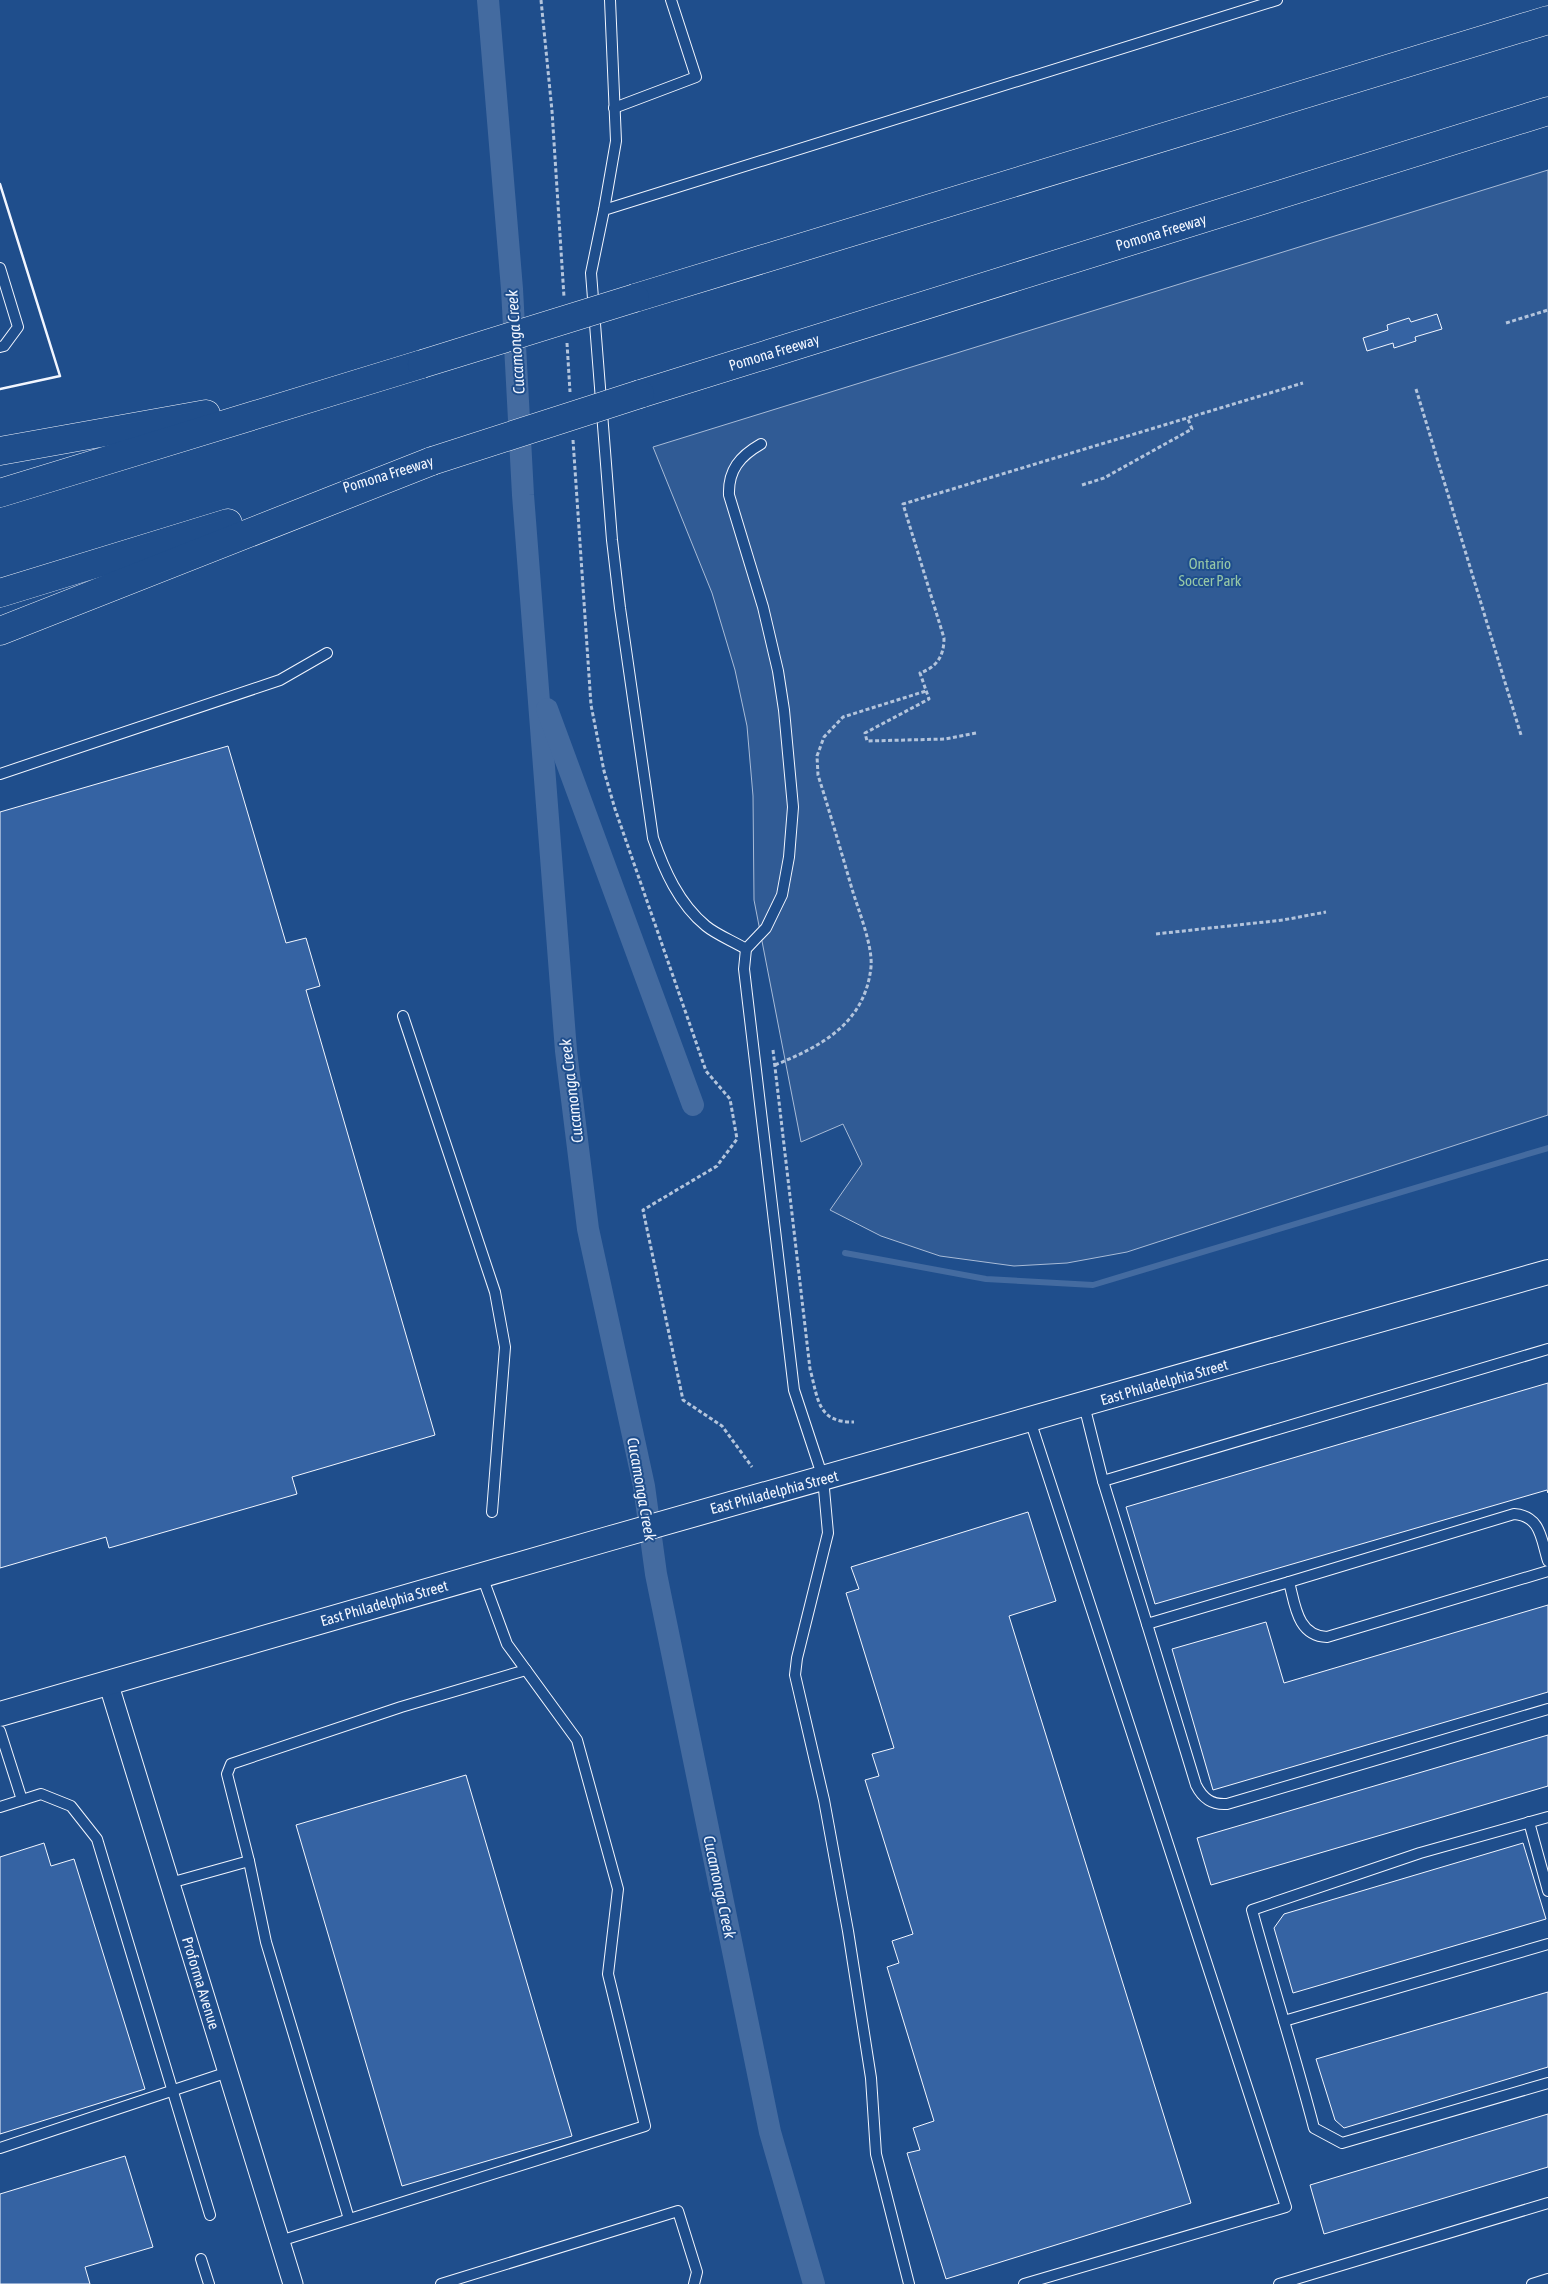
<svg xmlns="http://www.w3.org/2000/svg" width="1548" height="2284" font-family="'Asap Condensed',sans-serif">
  <rect width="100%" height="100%" fill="#1f4e8c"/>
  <!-- built -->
  <polygon fill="#305b95" stroke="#a8bbd7" points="1548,170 1548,1115 1127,1252 1067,1263 1014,1266 940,1256 881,1236 830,1210 862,1164 843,1124 801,1142 754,900 753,796 747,726 735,670 712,593 653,447"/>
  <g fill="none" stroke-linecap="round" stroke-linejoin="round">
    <!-- stream -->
    <polyline stroke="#446ba0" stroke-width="6" points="845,1253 986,1279 1093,1285 1548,1148"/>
    <!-- canal -->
    <g stroke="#446ba0" stroke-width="22">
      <polyline points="488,0 512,289 523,495 566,1051 588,1229 644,1486 656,1574 770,2132 814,2284"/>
      <polyline points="547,709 693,1105"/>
    </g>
  </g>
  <!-- building -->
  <g fill="#3563a3" stroke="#f2f6ff">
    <polygon points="1437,314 1442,329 1415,337 1416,341 1394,348 1393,343 1367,351 1363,338 1388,330 1387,325 1409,318 1411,322"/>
    <polygon points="228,746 286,943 306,938 320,986 306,990 435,1435 292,1477 297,1494 109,1548 106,1537 0,1568 0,812"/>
    <polygon points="1548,1383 1548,1493 1547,1490 1155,1604 1126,1507"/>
    <polygon points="1028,1512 1056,1601 1009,1616 1191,2203 946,2279 907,2153 920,2150 913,2128 934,2121 887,1967 899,1963 892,1941 913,1934 865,1780 879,1776 872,1754 894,1748 846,1593 859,1589 851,1567"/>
    <polygon points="1548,1605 1548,1692 1213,1790 1172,1649 1266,1622 1284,1683"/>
    <polygon points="1548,1735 1548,1786 1211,1885 1197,1838"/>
    <polygon points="466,1775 572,2136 402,2186 296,1825"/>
    <polygon points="44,1843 51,1866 74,1859 145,2089 0,2134 0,1857"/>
    <polygon points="1523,1843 1546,1919 1293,1993 1274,1928 1284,1914"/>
    <polygon points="1548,1992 1548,2067 1344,2128 1335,2120 1316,2059"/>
    <polygon points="1548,2114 1548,2167 1324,2234 1310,2185"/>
    <polygon points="125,2156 153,2247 85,2267 90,2284 0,2284 0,2194"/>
  </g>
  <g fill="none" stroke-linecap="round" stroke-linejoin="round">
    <defs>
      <g id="service">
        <polyline points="614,108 696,77 671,0"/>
        <polyline points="604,210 616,141 610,0"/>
        <polyline points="0,268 18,327 4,346 0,347"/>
        <path d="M761 444C740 456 728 470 729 495L763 607 778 671 784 710 793 807 789 857 782 895 766 928 746 949 744 969 794 1390 823 1478 828 1533 797 1658 795 1675 824 1800 848 1931 871 2078 876 2154 909 2284"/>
        <polyline points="0,774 280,680 327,653"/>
        <path d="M746 949C733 941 717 935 706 926 679 904 664 870 653 838L620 608 612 540 591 273 604 210 1277 0"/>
        <polyline points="403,1016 495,1292 505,1347 492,1512"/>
        <path d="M1084 1405 1103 1481 1147 1624 1289 1582C1295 1604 1297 1636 1327 1637L1548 1571"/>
        <polyline points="1103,1481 1548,1349"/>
        <path d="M1289 1582 1514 1514C1541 1516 1541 1539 1548 1561"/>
        <path d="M1147 1624 1196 1785C1203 1799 1212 1805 1227 1804L1548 1709"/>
        <polyline points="0,1731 22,1800"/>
        <polyline points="0,1807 41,1794 71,1806 97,1839 210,2215"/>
        <path d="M1548 1817 1420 1853 1252 1910C1272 1983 1295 2055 1314 2128L1342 2143 1548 2083"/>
        <polyline points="1529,1822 1548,1891"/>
        <polyline points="249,1861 227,1774 231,1764 401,1707 526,1670"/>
        <polyline points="170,1883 249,1861 266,1942 349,2219"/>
        <polyline points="1284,2021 1548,1944"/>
        <polyline points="0,2148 228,2072"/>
        <polyline points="280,2241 645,2126 608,1974 618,1889 577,1740 507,1644 482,1576"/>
        <polyline points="201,2259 209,2284"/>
        <polyline points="441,2284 678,2211 697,2272 694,2284"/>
        <polyline points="1024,2284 1286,2207 1030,1420"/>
        <polyline points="1279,2284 1548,2203"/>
        <polyline points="1532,2284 1548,2279"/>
      </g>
      <polyline id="minor" points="108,1682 293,2284"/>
      <path id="tertiary" d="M0 1714C515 1563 1032 1420 1548 1272"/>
      <g id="motorway">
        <polyline points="635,298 1548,20"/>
        <polyline points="640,394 1548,111"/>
        <polyline points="0,451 206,414"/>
        <polyline points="0,493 422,364"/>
        <polyline points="0,593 228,523"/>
        <polyline points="0,631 432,461"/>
      </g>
    </defs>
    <!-- service casing -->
    <use href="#service" stroke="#f2f6ff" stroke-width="12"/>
    <!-- minor casing -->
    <use href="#minor" stroke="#f2f6ff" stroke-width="21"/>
    <!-- tertiary casing -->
    <use href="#tertiary" stroke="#f2f6ff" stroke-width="26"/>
    <!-- motorway casing -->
    <use href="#motorway" stroke="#f2f6ff" stroke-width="29"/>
    <!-- path -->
    <g stroke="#b3c4dc" stroke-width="3" stroke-dasharray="4 2.5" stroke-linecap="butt">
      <polyline points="541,0 552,111 564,297"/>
      <polyline points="1506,323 1548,310"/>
      <polyline points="567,343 570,392"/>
      <polyline points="1416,389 1521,735"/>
      <polyline points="573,440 591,705 604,771 615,809 706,1071 730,1099 737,1139 717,1166 643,1210 683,1400 722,1426 752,1467"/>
      <polyline points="1082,485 1104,478 1192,429 1188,419"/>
      <path d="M976 733 945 739 867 741 865 733 929 699 920 673C937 667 944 656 944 638L903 504 1303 383"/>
      <polyline points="1156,934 1283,920 1326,912"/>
      <path d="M773 1050 810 1369C818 1398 817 1423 854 1422"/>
      <path d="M775 1065C822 1046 865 1023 871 967 873 946 858 909 852 889 841 851 830 813 818 775L817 756 824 737 843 717 926 691"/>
    </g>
    <!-- service -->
    <use href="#service" stroke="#1f4e8c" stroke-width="10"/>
    <!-- minor -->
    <use href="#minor" stroke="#1f4e8c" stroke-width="19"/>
    <!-- tertiary -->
    <use href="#tertiary" stroke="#1f4e8c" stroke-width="24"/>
    <!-- motorway -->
    <use href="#motorway" stroke="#1f4e8c" stroke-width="28"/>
    <defs>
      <g id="motorway-bridge">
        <polyline points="422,364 635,298"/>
        <polyline points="432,461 640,394"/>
      </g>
    </defs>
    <!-- motorway-bridge casing -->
    <use href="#motorway-bridge" stroke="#f2f6ff" stroke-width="29" stroke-linecap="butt"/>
    <!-- motorway-bridge -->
    <use href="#motorway-bridge" stroke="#1f4e8c" stroke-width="28"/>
    <!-- wall -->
    <polyline stroke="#f2f6ff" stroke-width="2.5" points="0,184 60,376 0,389"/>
  </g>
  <g text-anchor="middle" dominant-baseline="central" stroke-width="4" stroke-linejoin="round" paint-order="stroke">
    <!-- street labels -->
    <g font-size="15" fill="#f2f6ff" stroke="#1f4e8c">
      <text transform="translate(1161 232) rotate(-17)">Pomona Freeway</text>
      <text transform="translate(774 352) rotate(-17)">Pomona Freeway</text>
      <text transform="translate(388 474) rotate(-17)">Pomona Freeway</text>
      <text transform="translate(1164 1382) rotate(-16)">East Philadelphia Street</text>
      <text transform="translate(774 1492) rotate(-15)">East Philadelphia Street</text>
      <text transform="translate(384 1603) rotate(-16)">East Philadelphia Street</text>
      <text transform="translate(201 1983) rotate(73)">Proforma Avenue</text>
    </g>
    <!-- park labels -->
    <g font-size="15" fill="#97c8a6" stroke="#1f4e8c">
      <text x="1210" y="563">Ontario<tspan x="1210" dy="17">Soccer Park</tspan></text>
    </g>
    <!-- water labels -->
    <g font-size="16" font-style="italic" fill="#f2f6ff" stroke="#1f4e8c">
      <text transform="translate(515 342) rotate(-94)">Cucamonga Creek</text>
      <text transform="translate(571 1091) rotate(-97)">Cucamonga Creek</text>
      <text transform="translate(642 1489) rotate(80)">Cucamonga Creek</text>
      <text transform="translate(720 1887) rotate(78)">Cucamonga Creek</text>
    </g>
  </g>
</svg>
